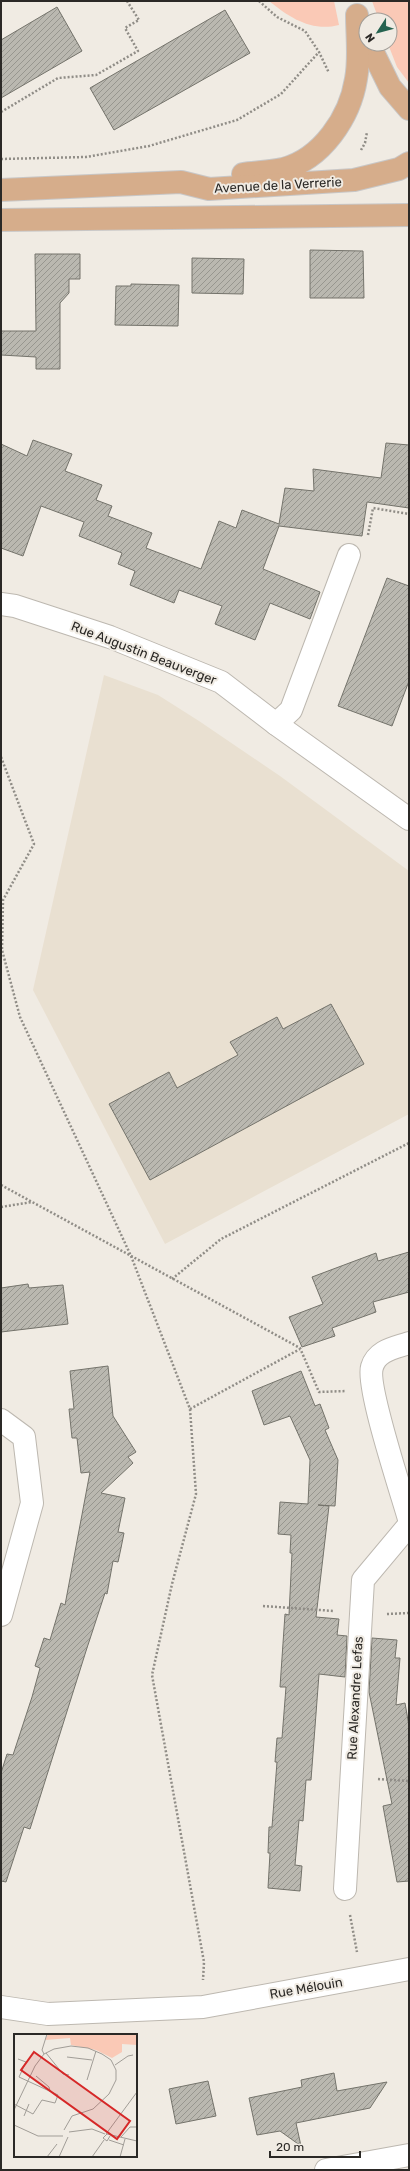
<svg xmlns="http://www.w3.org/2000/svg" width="410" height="2171" font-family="Rubik,sans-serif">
  <defs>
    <pattern id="building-hatch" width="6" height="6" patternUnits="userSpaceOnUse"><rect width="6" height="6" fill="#bab8b0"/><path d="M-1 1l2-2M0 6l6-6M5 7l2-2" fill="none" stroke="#97968f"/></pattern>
  </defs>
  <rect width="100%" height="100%" fill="#f0ebe3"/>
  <!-- built -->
  <polygon fill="#e9e0d1" points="104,675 158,695 199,721 280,776 409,871 409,1114 165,1244 33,990"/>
  <!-- green -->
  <g fill="#fac9b6">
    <path d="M269 1H334L339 25C312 32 290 18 269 1Z"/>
    <polygon points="372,1 409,1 409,83 397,67 388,44 390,44 390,20 379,20"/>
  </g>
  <!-- building -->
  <g fill="url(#building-hatch)" stroke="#74736b">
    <polygon points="57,7 82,51 1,98 1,40"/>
    <polygon points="225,10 250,53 114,130 90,88"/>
    <polygon points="310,250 363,251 364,298 310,298"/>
    <polygon points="35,254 80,254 80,279 69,279 69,293 60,303 60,369 36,369 36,357 1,355 1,331 36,331"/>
    <polygon points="192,258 244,259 243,294 192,293"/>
    <polygon points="131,284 179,285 178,326 115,325 116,286 131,286"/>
    <polygon points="33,440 72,454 65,471 102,485 96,500 112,506 108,516 152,533 146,548 201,569 219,521 236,528 242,510 279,524 285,488 314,491 313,469 381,478 386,443 409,445 409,508 367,502 362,536 279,526 263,569 320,592 310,619 270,603 255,640 215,624 222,606 179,590 174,603 130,585 135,571 118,564 122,553 79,536 84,522 41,506 23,556 1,548 1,444 27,456"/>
    <polygon points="387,578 409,586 409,681 392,726 338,706"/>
    <polygon points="331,1004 364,1064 150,1180 109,1104 169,1072 177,1088 238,1055 230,1042 277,1017 283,1029"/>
    <polygon points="409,1252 409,1292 373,1302 376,1312 332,1328 335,1336 302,1347 289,1317 323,1304 312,1277 376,1253 378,1261"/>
    <polygon points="28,1284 29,1288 63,1285 68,1324 1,1332 1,1288"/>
    <polygon points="108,1366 113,1416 136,1452 128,1457 133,1463 101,1493 125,1498 118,1532 124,1533 121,1548 118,1562 113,1561 107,1594 105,1593 86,1651 30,1829 24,1827 6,1882 1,1881 1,1773 7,1754 13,1755 32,1697 40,1668 35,1666 44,1638 50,1640 61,1603 65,1605 90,1472 81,1473 77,1438 72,1438 69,1409 74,1409 70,1371"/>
    <polygon points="301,1371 315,1406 320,1404 329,1428 325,1430 338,1460 335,1506 318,1505 329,1506 316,1617 339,1619 337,1635 347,1636 345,1677 319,1674 311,1780 306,1780 303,1821 299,1820 295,1865 302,1866 300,1891 268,1888 270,1853 268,1853 269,1827 272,1827 277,1762 275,1762 277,1738 282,1738 286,1687 280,1687 285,1614 289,1615 292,1553 290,1553 291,1535 278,1534 280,1502 308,1504 310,1460 290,1416 264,1425 252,1391"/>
    <polygon points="372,1638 397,1640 395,1658 400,1658 396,1705 405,1703 409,1726 409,1881 397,1882 383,1806 392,1804 369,1692"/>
    <polygon points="334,2073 337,2091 387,2082 370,2108 296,2123 301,2146 280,2131 257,2135 249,2098 302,2087 301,2080"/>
    <polygon points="208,2081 216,2116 176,2124 169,2089"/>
  </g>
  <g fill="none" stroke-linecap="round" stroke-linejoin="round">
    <defs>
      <g id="minor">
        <polyline points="1,604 15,606 110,637 221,682 276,724 409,819"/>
        <polyline points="276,724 291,710 349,555"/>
        <path d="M409 1343C395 1348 377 1350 372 1367 366 1386 402 1494 409 1519"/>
        <polyline points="1,1420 24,1437 32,1503 1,1615"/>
        <polyline points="345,1889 363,1580 409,1525"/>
        <polyline points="1,2007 48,2014 203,2007 409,1969"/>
        <polyline points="326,2170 409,2155"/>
      </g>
      <g id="major">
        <polyline points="369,44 390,87 409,109"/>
        <path d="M243 174C256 172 270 172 283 169 322 159 350 117 356 79 360 59 357 35 357 15"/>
        <polyline points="1,190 181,182 209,189 354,180 399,169 409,163"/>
        <polyline points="1,220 409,215"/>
      </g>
    </defs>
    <!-- minor casing -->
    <use href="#minor" stroke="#bdb8b0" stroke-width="24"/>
    <!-- major casing -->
    <use href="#major" stroke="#c8c7c7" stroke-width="24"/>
    <!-- path -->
    <g stroke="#908d87" stroke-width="2.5" stroke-dasharray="2 2" stroke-linecap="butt">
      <polyline points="259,1 277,17 305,31 319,52 329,73"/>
      <polyline points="1,112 58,78 96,75 138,51 125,28 139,20 127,1"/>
      <polyline points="361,150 365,143 367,132"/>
      <polyline points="1,159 86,157 149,146 237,120 281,94 319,52"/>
      <polyline points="368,535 373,508 409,514"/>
      <polyline points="1,757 34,844 3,900 2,950 20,1017 131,1256 190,1409 196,1494 172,1584 152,1675 204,1962 203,1980"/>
      <polyline points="1,1185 300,1348 319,1392 346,1391"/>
      <polyline points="1,1207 32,1202"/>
      <polyline points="172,1279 221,1239 409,1143"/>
      <polyline points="190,1409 300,1349"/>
      <polyline points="263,1606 334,1611"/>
      <polyline points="387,1614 409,1613"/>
      <polyline points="378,1779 409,1781"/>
      <polyline points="350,1915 357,1952"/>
    </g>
    <!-- minor -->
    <use href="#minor" stroke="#fff" stroke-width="22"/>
    <!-- major -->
    <use href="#major" stroke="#d6ad8b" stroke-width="22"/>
  </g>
  <g text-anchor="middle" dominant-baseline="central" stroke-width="4" stroke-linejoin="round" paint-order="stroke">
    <!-- street labels -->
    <g font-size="13" fill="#2b2926" stroke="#f0ebe3">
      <text transform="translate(278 185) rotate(-3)">Avenue de la Verrerie</text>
      <text transform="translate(144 653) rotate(21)">Rue Augustin Beauverger</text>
      <text transform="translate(355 1698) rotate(-87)">Rue Alexandre Lefas</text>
      <text transform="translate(306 1988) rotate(-10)">Rue Mélouin</text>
    </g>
  </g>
  <!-- overview -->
  <g transform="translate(14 2034)">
    <rect width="123" height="123" fill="#f0ebe3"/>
    <path d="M34 0H123V11L108 10V18L98 24 82 16 57 11 56 4 31 6Z" fill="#fac9b6"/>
    <path fill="none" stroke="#a19d97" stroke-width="1" d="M32 19 49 40 55 41M30 20 28 16 33 0M53 23 78 26M101 31 114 22 119 21M22 42 35 53 36 57M73 46 82 17M0 70 19 80 28 66 41 69 44 61 5 43 12 28 4 25M0 76 21 32 30 20 40 15 57 12 74 14 88 20 97 26 102 36V46L95 60 79 75 58 82 50 96M10 82 15 70M0 91 24 102H49M55 98 78 95 91 100M92 100 123 58M96 102 93 107 89 104 93 100 123 107M107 103 116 93H123M95 106 110 111M33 123 43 110M45 123 54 103M78 123 90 106M106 123 111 105"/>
    <path fill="#d62828" fill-opacity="0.15" stroke="#d62828" stroke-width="2" d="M20 18 116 87 103 105 7 36Z"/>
    <rect width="123" height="123" fill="none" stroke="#2b2926" stroke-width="2"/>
  </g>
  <!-- border -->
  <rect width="410" height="2171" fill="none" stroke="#2b2926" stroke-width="4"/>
  <!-- north arrow -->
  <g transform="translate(378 32) rotate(234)"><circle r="19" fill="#f0ebe3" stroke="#a19d97"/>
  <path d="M0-3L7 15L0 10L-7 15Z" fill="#256350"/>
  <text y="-6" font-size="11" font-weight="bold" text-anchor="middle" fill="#2b2926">N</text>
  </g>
  <!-- scale -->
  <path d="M270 2151v6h90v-6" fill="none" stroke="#2b2926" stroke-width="2"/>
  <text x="276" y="2151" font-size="12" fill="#2b2926" stroke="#f0ebe3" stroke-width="3" paint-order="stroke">20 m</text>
</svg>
